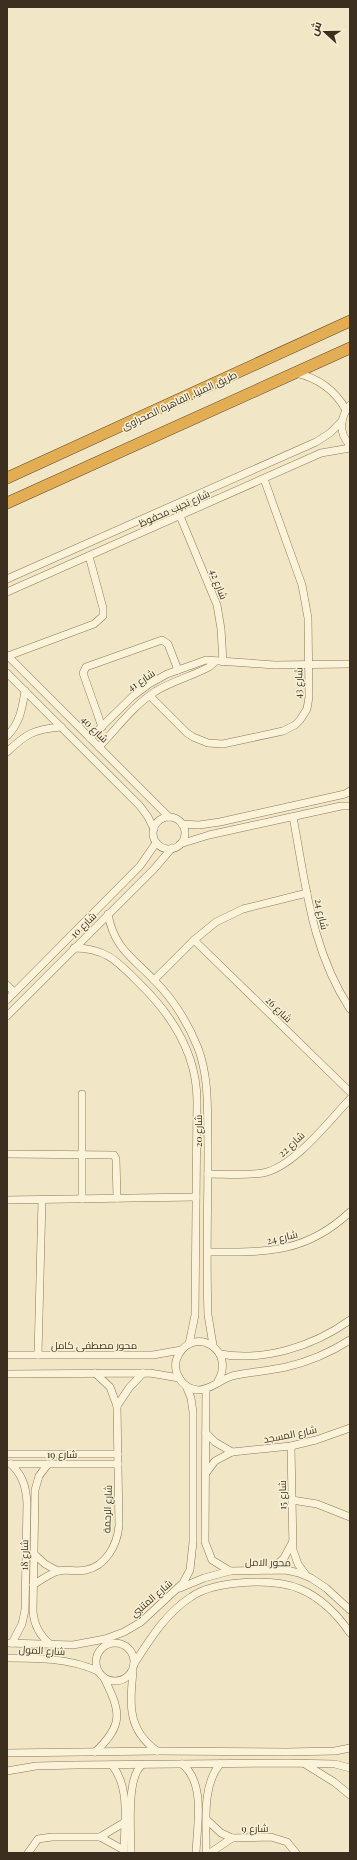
<svg xmlns="http://www.w3.org/2000/svg" width="357" height="1860" font-family="'Playfair Display',Cairo,serif">
  <rect width="100%" height="100%" fill="#f1e6c5"/>
  <g fill="none" stroke-linecap="round" stroke-linejoin="round">
    <defs>
      <g id="minor">
        <path d="M296 373C318 378 335 390 346 410"/>
        <path d="M350 405C340 417 338 433 350 445"/>
        <polyline points="180,516 217,605 221,629 223,662"/>
        <polyline points="7,579 316,442 330,433 342,421"/>
        <polyline points="7,592 321,453 350,448"/>
        <polyline points="7,655 169,817"/>
        <polyline points="8,656 94,624 103,616 103,608 89,556"/>
        <polyline points="7,673 140,806 148,817 154,829"/>
        <polyline points="150,696 187,733 193,737 208,743 223,744 283,731 295,725 300,720 307,709 309,697 308,618 302,585 264,479"/>
        <polyline points="102,727 83,673 86,667 162,640 168,644 178,670"/>
        <path d="M7 736C20 723 22 709 25 691"/>
        <polyline points="90,738 133,696 149,684 167,674 206,660 275,665 350,664"/>
        <path d="M99 747C117 728 134 705 156 691 173 681 192 676 209 667L215 662"/>
        <path d="M7 752C26 734 34 729 61 727"/>
        <path d="M293 817C306 885 311 949 350 1009"/>
        <circle cx="169" cy="833" r="16"/>
        <polyline points="182,824 199,825 220,822 345,794 350,791"/>
        <polyline points="180,844 209,835 341,806 350,806"/>
        <path d="M108 914C114 948 132 957 154 980 173 999 188 1023 198 1048 210 1080 207 1114 208 1147 208 1203 206 1259 208 1315L213 1345"/>
        <polyline points="194,940 350,1092"/>
        <path d="M74 948C106 948 118 962 139 983 172 1015 197 1054 197 1101L195 1315 189 1344"/>
        <polyline points="154,980 194,940 216,922 243,909 307,893"/>
        <polyline points="7,985 14,992"/>
        <polyline points="7,1000 140,866 156,843"/>
        <polyline points="7,1016 154,869 172,848"/>
        <polyline points="82,1094 82,1199"/>
        <polyline points="7,1154 114,1155 116,1159 117,1198"/>
        <path d="M208 1174C225 1174 245 1176 263 1173 294 1167 328 1122 350 1099"/>
        <polyline points="7,1200 196,1197"/>
        <path d="M208 1252C266 1252 305 1254 350 1212"/>
        <path d="M220 1354C264 1362 314 1346 350 1320"/>
        <polyline points="7,1355 153,1355 181,1350"/>
        <polyline points="38,1355 42,1200"/>
        <polyline points="7,1374 150,1373 179,1378"/>
        <path d="M218 1381C236 1350 195 1326 179 1354 170 1369 181 1389 198 1390 210 1390 220 1380 232 1376 249 1372 268 1371 286 1367 308 1362 331 1352 350 1340"/>
        <polyline points="206,1389 205,1542 212,1560 230,1571"/>
        <polyline points="117,1406 129,1388 143,1373"/>
        <polyline points="206,1433 215,1442 232,1452"/>
        <polyline points="291,1446 293,1550 298,1564 306,1575"/>
        <polyline points="7,1454 118,1454"/>
        <polyline points="9,1464 118,1464"/>
        <path d="M11 1464C23 1476 26 1487 27 1503L25 1610 22 1624 12 1643"/>
        <path d="M48 1464 39 1476 35 1490 33 1611C34 1625 39 1635 50 1644"/>
        <polyline points="206,1473 215,1461 232,1452 291,1446 316,1440 350,1428"/>
        <polyline points="292,1500 317,1504 350,1517"/>
        <polyline points="34,1554 45,1564 58,1571"/>
        <polyline points="271,1570 284,1558 292,1543"/>
        <path d="M33 1585C41 1580 49 1574 58 1571 66 1569 77 1572 86 1570 106 1566 117 1545 119 1526L117 1406 110 1387 95 1373"/>
        <polyline points="180,1588 204,1578 230,1571 286,1570 299,1573 311,1578 326,1588 350,1610"/>
        <circle cx="115" cy="1662" r="19"/>
        <polyline points="7,1643 73,1645 105,1639 124,1632 141,1622 183,1583 190,1570 193,1542 193,1412 191,1398 186,1386"/>
        <path d="M7 1658C39 1658 68 1658 98 1671"/>
        <path d="M134 1664C150 1639 166 1613 191 1597 215 1580 274 1578 300 1589 320 1597 338 1615 350 1633"/>
        <path d="M133 1671C130 1705 127 1729 157 1751"/>
        <path d="M95 1752C124 1725 121 1712 104 1678"/>
        <polyline points="7,1753 157,1751 287,1752 335,1751 350,1748"/>
        <path d="M182 1764C206 1783 197 1825 196 1853"/>
        <polyline points="305,1764 334,1782 350,1795"/>
        <path d="M112 1765C131 1789 124 1824 124 1853"/>
        <polyline points="7,1771 36,1766 75,1765 288,1763 335,1764 350,1768"/>
        <polyline points="207,1820 221,1833 232,1838"/>
        <polyline points="100,1837 125,1822"/>
        <polyline points="28,1853 38,1839 52,1837 100,1837 124,1850"/>
        <path d="M131 1853C131 1833 126 1777 142 1765"/>
        <path d="M206 1853C207 1825 201 1787 220 1764"/>
        <polyline points="210,1853 232,1838 271,1837 287,1842 296,1853"/>
      </g>
      <g id="highway">
        <polyline points="7,478 350,321"/>
        <polyline points="7,503 350,348"/>
      </g>
    </defs>
    <!-- minor casing -->
    <use href="#minor" stroke="#8d785a" stroke-width="8"/>
    <!-- highway casing -->
    <use href="#highway" stroke="#5b462e" stroke-width="12"/>
    <!-- minor -->
    <use href="#minor" stroke="#fbf3d9" stroke-width="7"/>
    <!-- highway -->
    <use href="#highway" stroke="#e3ad53" stroke-width="11"/>
  </g>
  <g text-anchor="middle" dominant-baseline="central" stroke-width="3" stroke-linejoin="round" paint-order="stroke">
    <!-- street labels -->
    <g font-size="10" fill="#3c2f1f" stroke="#f7f0d5">
      <text transform="translate(179 400) rotate(-25)">طريق المنيا, القاهرة الصحراوى</text>
      <text transform="translate(174 508) rotate(-24)">شارع نجيب محفوظ</text>
      <text transform="translate(219 584) rotate(69)">شارع 42</text>
      <text transform="translate(141 680) rotate(-34)">شارع 41</text>
      <text transform="translate(298 683) rotate(-89)">شارع 43</text>
      <text transform="translate(95 729) rotate(45)">شارع 40</text>
      <text transform="translate(322 914) rotate(78)">شارع 24</text>
      <text transform="translate(83 925) rotate(-45)">شارع 10</text>
      <text transform="translate(279 1009) rotate(44)">شارع 26</text>
      <text transform="translate(198 1131) rotate(-90)">شارع 20</text>
      <text transform="translate(291 1144) rotate(-43)">شارع 22</text>
      <text transform="translate(282 1237) rotate(-13)">شارع 24</text>
      <text x="94" y="1345">محور مصطفى كامل</text>
      <text transform="translate(290 1434) rotate(-11)">شارع المسجد</text>
      <text x="62" y="1454">شارع 19</text>
      <text transform="translate(282 1495) rotate(-91)">شارع 15</text>
      <text transform="translate(107 1509) rotate(-88)">شارع الرحمة</text>
      <text transform="translate(24 1555) rotate(-89)">شارع 18</text>
      <text transform="translate(268 1562) rotate(1)">محور الامل</text>
      <text transform="translate(151 1598) rotate(-41)">شارع المتنبي</text>
      <text transform="translate(42 1650) rotate(3)">شارع المول</text>
      <text transform="translate(255 1828) rotate(-1)">شارع 9</text>
    </g>
  </g>
  <!-- border -->
  <rect width="357" height="1860" fill="none" stroke="#3c2f1f" stroke-width="16"/>
  <!-- north arrow -->
  <g transform="translate(325 32) rotate(291)" stroke="#f7f0d5" stroke-width="3" paint-order="stroke">
  <path d="M0-3L7 15L0 10L-7 15Z" fill="#3c2f1f"/>
  <text y="-6" font-size="11" font-weight="bold" text-anchor="middle" fill="#3c2f1f">ش</text>
  </g>
</svg>
